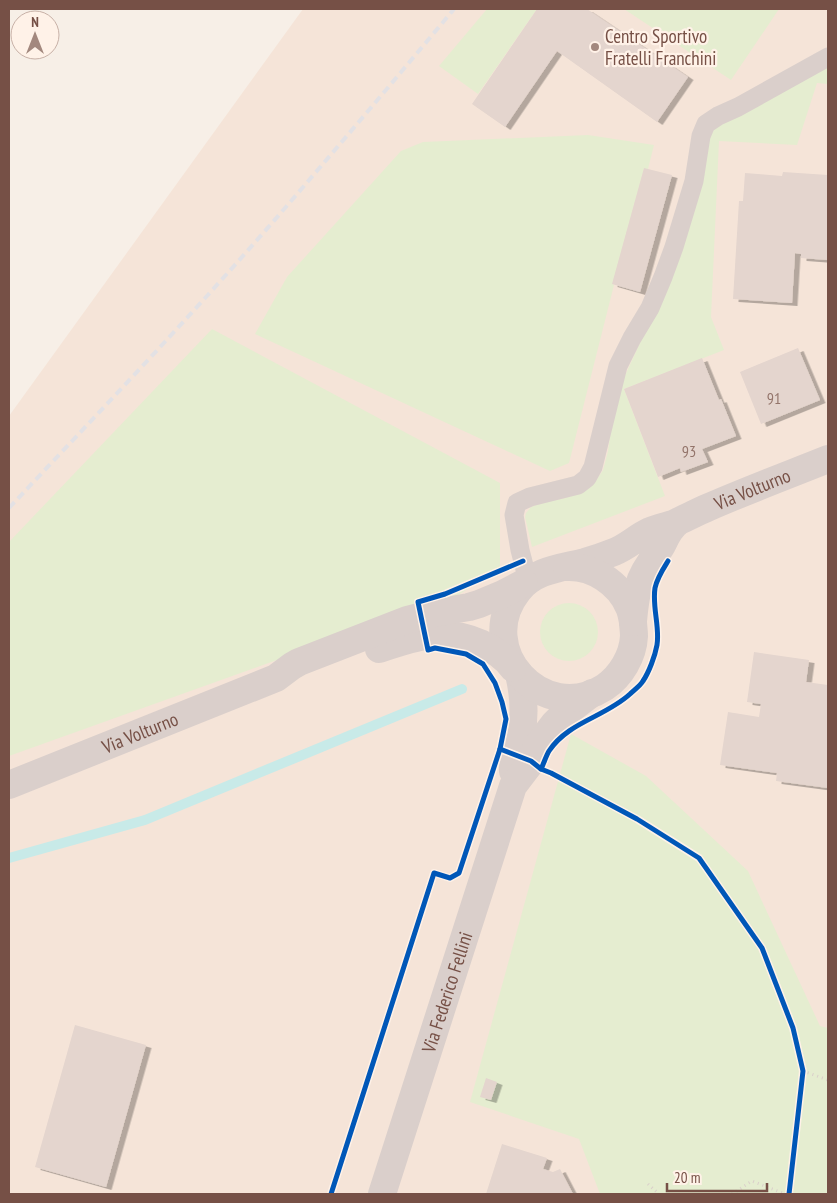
<svg xmlns="http://www.w3.org/2000/svg" width="837" height="1203" font-family="'PT Sans Narrow',sans-serif">
  <defs>
    <filter id="shadow"><feDropShadow dx="5.5" dy="3" stdDeviation="0" flood-color="#0004"/></filter>
  </defs>
  <rect width="100%" height="100%" fill="#f7efe7"/>
  <!-- residential -->
  <polygon fill="#f5e4d8" points="303,9 828,9 828,1194 9,1194 9,416"/>
  <!-- green -->
  <g fill="#e5edd0">
    <polygon points="487,9 537,9 478,94 439,66"/>
    <polygon points="624,9 779,9 731,80"/>
    <polygon points="828,66 828,84 817,83 797,145 719,141 711,317 724,350 624,389 665,496 532,547 525,517 526,513 531,507 541,503 565,498 579,493 590,487 597,479 603,470 608,451 613,414 621,384 657,306 711,133 715,128"/>
    <polygon points="588,135 654,145 648,169 644,169 613,284 614,285 569,463 550,471 255,334 287,277 401,151 423,142"/>
    <polygon points="212,329 500,483 500,569 458,595 9,756 9,542"/>
    <circle cx="569" cy="632" r="29"/>
    <polygon points="571,734 646,776 748,871 820,1026 828,1028 828,1194 600,1194 579,1139 470,1102"/>
  </g>
  <g fill="none" stroke-linecap="round" stroke-linejoin="round">
    <!-- stream -->
    <polyline stroke="#c8eae8" stroke-width="10" points="9,858 145,820 462,689"/>
  </g>
  <!-- building -->
  <g fill="#e4d5ce" filter="url(#shadow)">
    <polygon points="537,9 587,9 688,77 657,122 557,51 505,127 472,104"/>
    <polygon points="644,168 672,175 640,292 612,284"/>
    <polygon points="783,172 828,175 828,260 801,258 801,254 795,253 792,303 733,299 739,201 743,201 745,173 782,176"/>
    <polygon points="798,348 820,400 761,424 740,372"/>
    <polygon points="702,358 719,400 721,399 736,436 702,449 708,462 681,472 680,468 658,477 624,389"/>
    <polygon points="754,652 809,660 806,682 828,685 828,788 776,781 777,773 720,765 728,712 759,717 761,704 747,702"/>
    <polygon points="75,1025 146,1045 106,1187 35,1167"/>
    <polygon points="486,1078 497,1082 491,1100 480,1097"/>
    <polygon points="502,1144 547,1158 543,1169 553,1172 560,1169 573,1194 486,1194"/>
  </g>
  <g fill="none" stroke-linecap="round" stroke-linejoin="round">
    <!-- path -->
    <g stroke="#dacfca" stroke-width="3" stroke-dasharray="1 4" stroke-linecap="butt">
      <polyline points="803,1071 828,1080"/>
      <polyline points="648,1184 659,1194"/>
      <polyline points="732,1194 752,1181 785,1194"/>
    </g>
    <!-- service -->
    <polyline stroke="#dacfcb" stroke-width="19" points="528,581 520,550 514,515 517,503 530,497 578,485 587,478 593,467 618,366 632,338 650,308 663,277 674,247 694,181 701,136 706,124 718,116 738,107 828,57"/>
    <!-- minor -->
    <g stroke="#dacfcb" stroke-width="28">
      <path d="M513 771C512 759 518 749 521 737 525 717 524 695 519 674"/>
      <path id="s1" d="M382 1194 513 786 529 765 538 745 554 724 563 715 592 693"/>
    </g>
    <!-- tertiary -->
    <g stroke="#dacfcb" stroke-width="28">
      <path id="s2" d="M679 521C670 528 667 535 662 545 653 560 643 570 638 588 635 599 634 610 633 621 633 626 634 631 634 636 633 656 621 676 605 687 543 727 472 649 518 591 534 570 561 568 585 562 595 559 604 556 614 552 627 547 637 537 650 531 658 528 667 526 675 523 686 518 697 512 709 507 748 490 788 475 828 459"/>
      <path d="M567 567C593 566 619 583 629 607 631 611 632 617 633 622"/>
      <path d="M379 649C415 637 443 627 480 643 493 649 505 657 513 668"/>
      <path id="s3" d="M9 785 276 678 292 666 299 662 407 620 434 613 469 607 479 604 503 594 524 583"/>
    </g>
    <!-- rail -->
    <path stroke="#e3e1e4" stroke-width="4" stroke-dasharray="8 5" stroke-linecap="butt" d="M9 508C102 409 196 311 285 208 342 142 398 76 454 9"/>
    <defs>
      <g id="cycleway">
        <polyline points="500,749 531,761 541,769 551,773 637,819 699,858 762,948 793,1028 803,1071 789,1194"/>
        <path d="M541 769C544 763 546 756 549 751 568 722 605 717 630 694 634 690 640 686 643 681 649 672 655 656 657 645 660 627 652 607 655 588 657 578 663 569 668 561"/>
        <polyline points="331,1194 434,873 450,878 459,873 500,749 506,719 502,702 495,683 483,664 466,654 435,648 428,650 418,602 445,594 523,561"/>
      </g>
    </defs>
    <!-- cycleway casing -->
    <use href="#cycleway" stroke="#fff2e8" stroke-width="8"/>
    <!-- cycleway -->
    <use href="#cycleway" stroke="#0057b8" stroke-width="5"/>
  </g>
  <!-- markers -->
  <circle fill="#a3887e" stroke="#fff2e8" stroke-width="2" cx="595" cy="47" r="5"/>
  <g text-anchor="middle" dominant-baseline="central" stroke-width="4.5" stroke-linejoin="round" paint-order="stroke">
    <!-- number labels -->
    <g font-size="16" fill="#93746a">
      <text x="774" y="398">91</text>
      <text x="689" y="451">93</text>
    </g>
    <!-- poi labels -->
    <g font-size="19" fill="#765046" stroke="#fff2e8" text-anchor="start">
      <text x="605" y="36">Centro Sportivo<tspan x="605" dy="22">Fratelli Franchini</tspan></text>
    </g>
    <!-- street labels -->
    <g font-size="19" fill="#765046" stroke="#fff2e8">
      <text stroke="none"><textPath href="#s2" startOffset="631">Via Volturno</textPath></text>
      <text stroke="none"><textPath href="#s3" startOffset="141">Via Volturno</textPath></text>
      <text stroke="none"><textPath href="#s1" startOffset="212">Via Federico Fellini</textPath></text>
    </g>
  </g>
  <!-- border -->
  <rect width="837" height="1203" fill="none" stroke="#765046" stroke-width="20"/>
  <!-- north arrow -->
  <g transform="translate(35 35)"><circle r="24" fill="#fff2e8" stroke="#c8b1a7"/>
  <path d="M0-4L9 19L0 12L-9 19Z" fill="#a3887e"/>
  <text y="-8" font-size="14" font-weight="bold" text-anchor="middle" fill="#765046">N</text>
  </g>
  <!-- scale -->
  <path d="M667 1183v8h100v-8" fill="none" stroke="#765046" stroke-width="2.5"/>
  <text x="674" y="1183" font-size="15" fill="#765046" stroke="#fff2e8" stroke-width="4" paint-order="stroke">20 m</text>
</svg>
